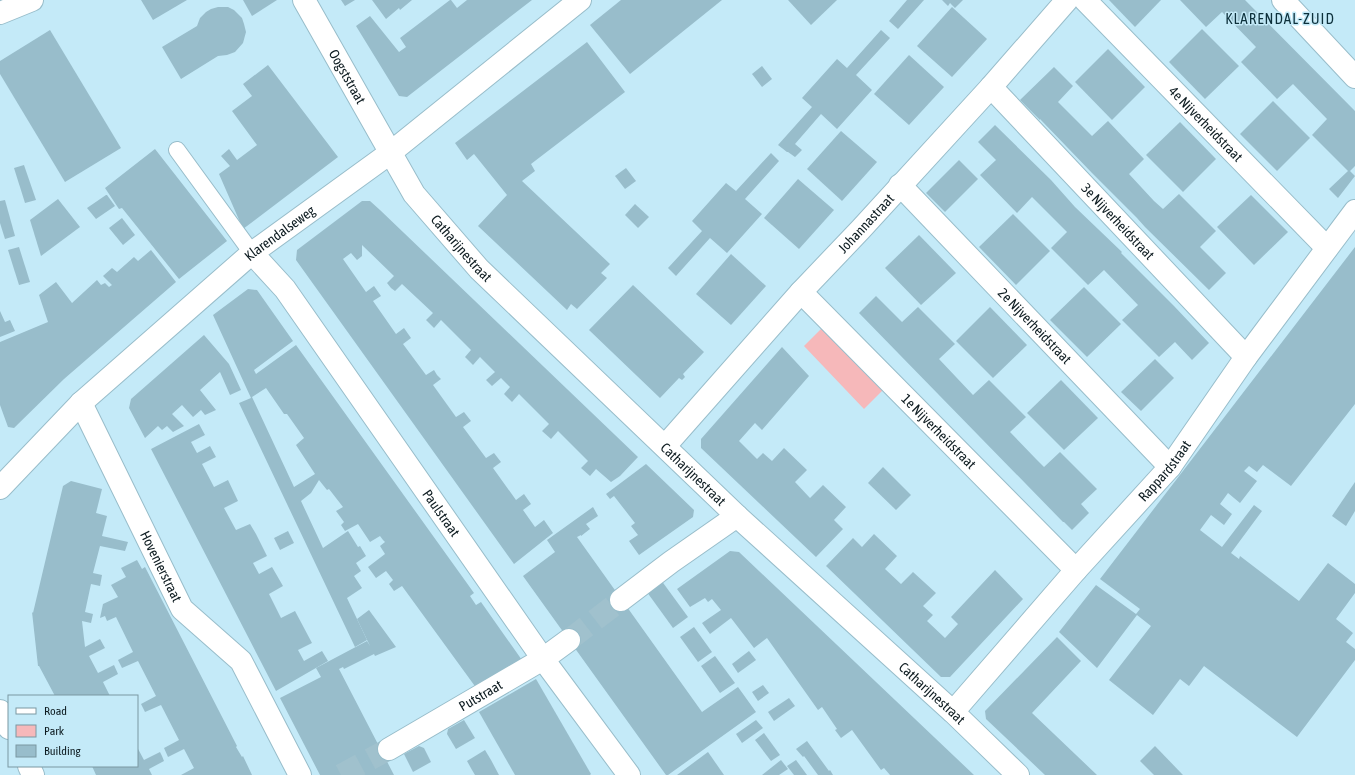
<svg xmlns="http://www.w3.org/2000/svg" width="1355" height="775" font-family="'Asap Condensed',sans-serif">
  <rect width="100%" height="100%" fill="#c4eaf8"/>
  <!-- green -->
  <polygon fill="#f6b8ba" points="824,326 885,388 864,409 804,346"/>
  <!-- building -->
  <g fill="#98bdcb" fill-rule="evenodd">
    <polygon points="141,0 187,0 153,20"/>
    <polygon points="243,0 277,0 252,16"/>
    <polygon points="341,0 355,0 345,6"/>
    <polygon points="372,0 412,0 400,10 399,8 386,19"/>
    <polygon points="450,0 451,0 457,8 467,0 532,0 407,97 399,96 356,26 370,16 399,52 406,47 400,38"/>
    <polygon points="621,0 722,0 630,74 590,25"/>
    <polygon points="788,0 837,0 811,25"/>
    <polygon points="907,0 924,0 898,29 889,21"/>
    <polygon points="942,0 963,0 955,8 950,3 948,6"/>
    <polygon points="1109,0 1161,0 1135,27"/>
    <polygon points="1180,0 1245,0 1355,111 1355,166 1350,171 1355,176 1338,198 1329,189 1348,171 1312,135 1327,119 1293,84 1277,99 1241,62 1256,47 1222,12 1206,27"/>
    <polygon points="218,7 228,7 234,10 242,18 244,24 246,32 243,43 235,52 227,55 218,56 181,79 162,47 197,26 200,18 206,12 211,9"/>
    <polygon points="952,7 987,39 952,77 917,46"/>
    <polygon points="1202,29 1239,66 1205,99 1169,62"/>
    <polygon points="50,30 121,148 65,182 0,74 0,61"/>
    <polygon points="881,30 890,38 856,75 872,90 837,129 821,114 795,144 802,150 795,157 788,152 787,152 778,145 812,107 802,98 837,59 847,68"/>
    <polygon points="587,42 625,92 531,164 535,171 522,181 610,264 601,273 607,278 577,309 571,304 567,310 478,226 507,195 474,154 467,160 455,143"/>
    <polygon points="1108,49 1145,87 1112,120 1075,82"/>
    <polygon points="909,55 944,87 909,125 874,94"/>
    <polygon points="268,65 338,157 243,229 219,174 230,166 221,156 229,149 237,160 257,145 232,111 252,96 243,84"/>
    <polygon points="762,66 772,79 762,87 752,74"/>
    <polygon points="1054,67 1073,86 1058,102 1092,136 1108,121 1144,159 1129,174 1154,201 1163,209 1179,194 1216,231 1200,247 1226,273 1209,290 1145,227 1137,218 1092,173 1040,119 1040,120 1020,100"/>
    <polygon points="1273,101 1310,138 1277,171 1240,134"/>
    <polygon points="1180,122 1216,159 1183,192 1146,155"/>
    <polygon points="995,125 1051,180 1075,207 1122,252 1121,253 1174,306 1209,343 1192,360 1175,342 1159,357 1122,320 1138,305 1104,270 1088,285 1051,248 1067,232 1032,197 1017,213 980,175 996,160 978,142"/>
    <polygon points="841,131 877,162 842,201 807,169"/>
    <polygon points="155,149 227,241 179,279 122,208 119,209 105,188"/>
    <polygon points="771,153 779,161 745,199 762,214 727,253 710,238 676,276 668,268 702,231 692,221 726,183 736,191"/>
    <polygon points="959,160 978,179 945,212 926,193"/>
    <polygon points="24,165 36,200 25,203 14,168"/>
    <polygon points="626,168 636,181 625,189 615,176"/>
    <polygon points="798,179 834,210 799,249 764,218"/>
    <polygon points="106,195 107,195 115,206 96,219 87,208"/>
    <polygon points="1251,195 1288,232 1254,265 1217,227"/>
    <polygon points="58,199 80,227 41,256 30,220"/>
    <polygon points="5,200 15,236 5,239 0,223 0,201"/>
    <polygon points="362,201 370,201 380,210 638,457 620,476 611,482 596,469 590,476 581,468 588,461 558,431 551,439 542,431 549,424 519,394 512,402 504,394 510,387 501,378 492,386 486,380 495,372 480,357 473,365 465,357 471,350 441,320 434,328 426,320 433,313 402,284 395,291 391,288 387,283 394,276 362,245 362,256 357,260 351,253 343,259 366,292 374,286 381,296 373,301 396,334 404,328 411,338 403,344 426,375 434,370 437,375 441,379 433,385 456,417 464,412 471,421 463,427 486,458 494,453 501,462 493,468 516,500 524,494 531,504 523,510 535,527 544,520 553,533 514,564 296,260 297,250"/>
    <polygon points="635,204 649,217 638,228 625,215"/>
    <polygon points="1013,214 1050,251 1016,285 979,247"/>
    <polygon points="122,218 135,235 123,245 109,228"/>
    <polygon points="919,235 956,273 921,305 885,268"/>
    <polygon points="19,247 30,282 19,285 8,250"/>
    <polygon points="1355,247 1355,404 1291,486 1263,465 1257,472 1249,466 1244,471 1257,481 1240,503 1228,493 1220,504 1232,514 1224,525 1211,515 1200,530 1222,547 1254,505 1262,511 1231,553 1239,559 1240,556 1299,601 1328,563 1355,584 1355,593 1336,619 1353,633 1346,642 1355,649 1355,660 1297,737 1204,666 1189,686 1180,679 1153,715 1109,680 1151,626 1137,615 1097,668 1059,632 1096,585 1136,614 1140,609 1100,579"/>
    <polygon points="151,250 176,282 64,379 14,428 8,427 0,405 0,342 48,322 39,295 56,282 72,303 97,280 101,285 105,283 109,287 112,285 103,276 112,268 117,272 134,257 138,261"/>
    <polygon points="731,254 766,286 731,325 696,294"/>
    <polygon points="633,285 704,352 683,374 685,377 682,380 679,378 660,398 589,330"/>
    <polygon points="1084,287 1121,324 1087,357 1050,320"/>
    <path d="M248 289 257 290 293 341 254 370 256 374 296 345 474 593 470 596 476 605 481 602 524 663 477 689 402 586 394 591 389 584 393 580 386 571 376 578 368 567 385 554 380 546 385 542 383 540 380 536 370 542 358 524 345 531 341 525 344 522 336 511 343 507 329 489 327 490 319 480 311 493 301 501 323 548 348 531 358 547 360 546 366 556 356 563 361 571 354 576 362 588 347 598 367 640 355 647 239 403 251 398 213 315ZM266 388 284 414H287L304 438 296 445 315 474 294 487 252 397Z"/>
    <polygon points="876,296 902,322 918,307 955,344 939,359 973,395 989,380 1026,417 1010,432 1036,459 1044,467 1060,452 1097,489 1081,504 1089,513 1072,530 1064,522 1063,522 859,313"/>
    <polygon points="990,307 1027,345 993,378 956,341"/>
    <polygon points="0,311 5,322 10,320 15,331 0,337"/>
    <polygon points="204,335 229,364 241,390 230,395 220,372 200,390 216,410 205,415 201,410 193,417 182,405 172,414 184,426 173,432 167,426 162,430 158,426 145,438 129,408 131,399"/>
    <polygon points="782,347 809,376 762,430 755,423 739,441 757,459 763,453 772,461 784,448 807,470 795,482 810,498 823,485 846,507 834,520 843,529 816,557 701,448 701,439"/>
    <polygon points="1155,359 1174,378 1141,411 1121,392"/>
    <polygon points="1061,380 1098,418 1064,450 1027,413"/>
    <polygon points="199,424 205,435 191,442 197,453 210,446 216,457 202,464 214,487 228,480 238,501 224,508 236,530 250,524 256,534 267,556 253,563 259,574 272,567 283,586 269,594 281,618 295,611 312,643 298,650 304,661 322,651 328,661 276,691 151,449"/>
    <polygon points="646,464 694,510 693,517 639,555 629,541 638,535 631,526 635,523 614,496 610,499 606,494"/>
    <polygon points="883,467 911,495 896,510 868,483"/>
    <polygon points="71,481 102,489 96,513 107,516 102,536 128,542 125,551 100,546 93,573 102,575 100,586 91,584 85,612 93,614 91,623 82,621 85,647 100,639 105,648 89,656 98,673 114,665 118,674 103,682 110,696 55,696 39,666 38,666 32,612 33,613 63,486"/>
    <polygon points="1355,482 1355,511 1346,526 1332,516"/>
    <polygon points="593,507 598,516 586,524 590,529 581,536 581,535 577,537 702,712 738,687 756,712 668,775 666,775 523,576 555,552 547,540"/>
    <polygon points="288,531 294,543 280,550 274,538"/>
    <polygon points="874,534 897,556 885,569 901,584 913,572 936,593 923,606 933,615 927,621 945,638 958,624 951,617 995,570 1023,599 950,677 941,677 826,566 853,538 862,547"/>
    <polygon points="730,551 739,552 974,775 890,775 884,768 881,770 852,730 841,738 835,730 837,729 822,707 818,710 767,638 754,648 731,618 710,634 702,623 721,610 712,599 708,602 705,598 690,607 677,589"/>
    <polygon points="137,560 142,569 145,567 237,746 236,747 242,757 243,756 252,775 181,775 194,768 184,749 168,757 164,748 179,740 161,705 145,712 141,704 156,696 138,661 122,668 118,660 133,652 116,617 107,621 105,616 100,618 103,604 118,597 111,585 126,577 121,568"/>
    <polygon points="661,580 688,617 673,628 644,588"/>
    <polygon points="369,610 396,647 375,656 374,654 344,669 343,667 339,669 394,775 320,775 280,698 321,677 316,668 367,641 370,646 357,619"/>
    <polygon points="694,627 712,652 698,662 680,637"/>
    <polygon points="1057,637 1081,661 1032,713 1097,775 1045,775 986,719 985,711"/>
    <polygon points="749,651 756,660 738,673 732,664"/>
    <polygon points="715,656 735,683 720,693 701,666"/>
    <polygon points="536,679 591,774 590,775 515,775 479,712"/>
    <polygon points="763,685 769,693 758,701 752,692"/>
    <polygon points="789,698 795,706 774,721 768,712"/>
    <polygon points="464,720 475,738 456,749 447,734 448,729"/>
    <polygon points="756,720 763,728 742,743 736,734"/>
    <polygon points="764,733 780,755 771,761 755,740"/>
    <polygon points="807,741 829,771 830,770 833,775 818,775 804,756 803,757 796,749"/>
    <polygon points="419,746 424,748 431,762 413,772 404,754"/>
    <polygon points="1155,746 1183,775 1154,775 1140,761"/>
    <polygon points="137,747 144,760 160,752 162,756 164,761 149,769 152,775 96,775 92,766 137,766"/>
    <polygon points="485,750 491,760 499,775 475,775 472,770 467,761"/>
    <polygon points="708,752 724,775 677,775"/>
    <polygon points="781,760 788,769 779,775 762,775"/>
    <polygon points="796,760 807,775 794,775 787,766"/>
  </g>
  <g fill="none" stroke-linecap="round" stroke-linejoin="round">
    <!-- street-tunnel -->
    <g stroke="#a0c1cd" stroke-width="22" stroke-dasharray="22 11" stroke-linecap="butt">
      <polyline points="569,640 621,600"/>
      <polyline points="341,775 389,749"/>
    </g>
    <defs>
      <polyline id="lane" points="177,150 252,253"/>
      <g id="street">
        <path id="s1" d="M304 0 414 194 479 269 737 516 953 712 1018 775"/>
        <path id="s2" d="M1085 0 1327 248"/>
        <polyline points="1283,0 1355,77"/>
        <polyline points="0,13 32,0"/>
        <path id="s3" d="M991 87 1246 357"/>
        <path id="s4" d="M900 185 1170 467"/>
        <path id="s5" d="M252 253 285 289 543 659 629 775"/>
        <path id="s6" d="M801 292 1076 570"/>
        <path id="s7" d="M81 403 182 609 241 661 300 775"/>
        <path id="s8" d="M665 446 801 292 861 229 991 87 1067 0"/>
        <path id="s9" d="M0 488 81 403 252 253 390 153 580 0"/>
        <polyline points="621,600 671,562 737,516"/>
        <polyline points="0,711 9,728"/>
        <path id="s10" d="M953 712 1076 570 1170 467 1246 357 1355 211"/>
        <path id="s11" d="M389 749 543 659 569 640"/>
        <polyline points="29,766 33,775"/>
      </g>
    </defs>
    <!-- lane casing -->
    <use href="#lane" stroke="#98bdca" stroke-width="18"/>
    <!-- street casing -->
    <use href="#street" stroke="#98bdca" stroke-width="24"/>
    <!-- lane -->
    <use href="#lane" stroke="#fff" stroke-width="16"/>
    <!-- street -->
    <use href="#street" stroke="#fff" stroke-width="22"/>
  </g>
  <g text-anchor="middle" dominant-baseline="central" stroke-width="3" stroke-linejoin="round" paint-order="stroke">
    <!-- street labels -->
    <g font-size="14" fill="#0e1c21" stroke="#c4eaf8">
      <text stroke="none"><textPath href="#s1" startOffset="88">Oogststraat</textPath></text>
      <text stroke="none"><textPath href="#s2" startOffset="173">4e Nijverheidstraat</textPath></text>
      <text stroke="none"><textPath href="#s3" startOffset="185">3e Nijverheidstraat</textPath></text>
      <text stroke="none"><textPath href="#s8" startOffset="300">Johannastraat</textPath></text>
      <text stroke="none"><textPath href="#s9" startOffset="379">Klarendalseweg</textPath></text>
      <text stroke="none"><textPath href="#s1" startOffset="295">Catharijnestraat</textPath></text>
      <text stroke="none"><textPath href="#s4" startOffset="195">2e Nijverheidstraat</textPath></text>
      <text stroke="none"><textPath href="#s6" startOffset="196">1e Nijverheidstraat</textPath></text>
      <text stroke="none"><textPath href="#s10" startOffset="321">Rappardstraat</textPath></text>
      <text stroke="none"><textPath href="#s1" startOffset="619">Catharijnestraat</textPath></text>
      <text stroke="none"><textPath href="#s5" startOffset="322">Paulstraat</textPath></text>
      <text stroke="none"><textPath href="#s7" startOffset="182">Hovenierstraat</textPath></text>
      <text stroke="none"><textPath href="#s1" startOffset="943">Catharijnestraat</textPath></text>
      <text stroke="none"><textPath href="#s11" startOffset="106">Putstraat</textPath></text>
    </g>
    <!-- neighbourhood labels -->
    <g font-size="15" letter-spacing="1" fill="#0d303b" stroke="#c4eaf8">
      <text x="1280" y="18">KLARENDAL-ZUID</text>
    </g>
  </g>
  <!-- legend -->
  <rect x="8" y="695" width="130" height="72" fill="#c4eaf8" stroke="#7b98a2"/>
  <rect x="16" y="708" width="20" height="6" fill="#ffffff" stroke="#7b98a2"/>
  <text x="44" y="715" font-size="12" fill="#0e1c21">Road</text>
  <rect x="16" y="725" width="20" height="12" fill="#f6b8ba" stroke="#7b98a2"/>
  <text x="44" y="735" font-size="12" fill="#0e1c21">Park</text>
  <rect x="16" y="745" width="20" height="12" fill="#98bdcb" stroke="#7b98a2"/>
  <text x="44" y="755" font-size="12" fill="#0e1c21">Building</text>
</svg>
